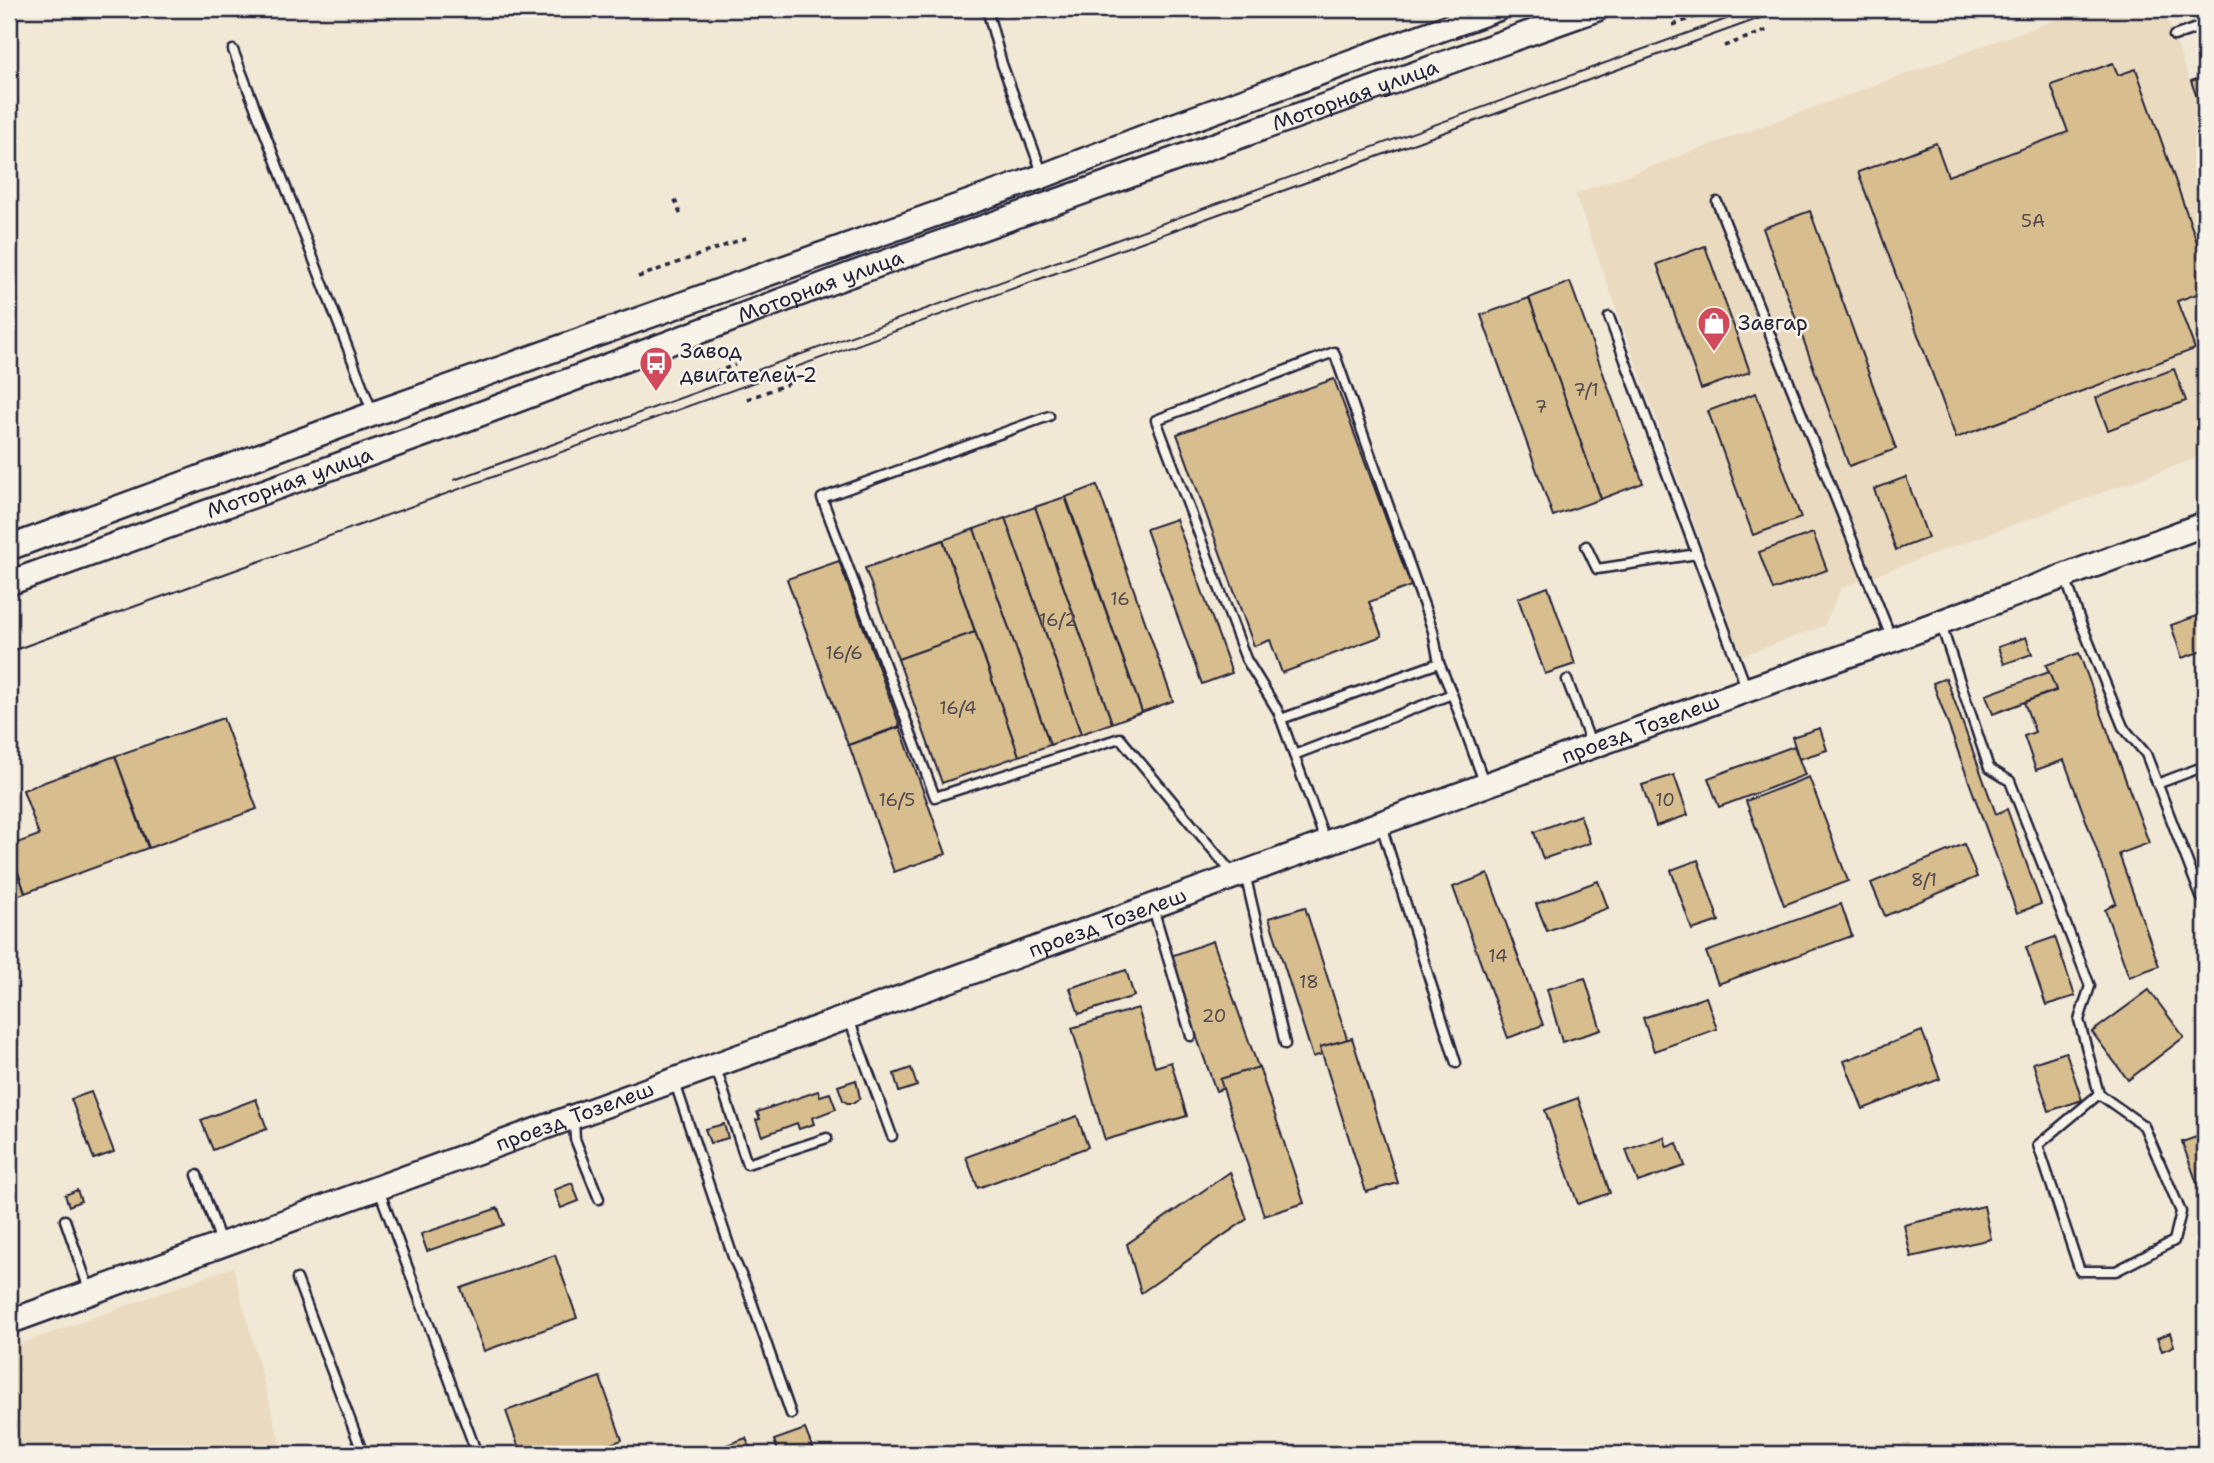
<svg xmlns="http://www.w3.org/2000/svg" width="2214" height="1463" font-family="'Shantell Sans',sans-serif">
  <rect width="100%" height="100%" fill="#f1e8d6"/>
  <filter id="ink" filterUnits="userSpaceOnUse"><feTurbulence type="fractalNoise" baseFrequency=".0143" numOctaves="2"/><feDisplacementMap in="SourceGraphic" scale="14" xChannelSelector="R" yChannelSelector="G"/><feConvolveMatrix kernelMatrix="1 2 1 2 8 2 1 2 1" color-interpolation-filters="sRGB"/></filter>
  <g filter="url(#ink)">
    <!-- built -->
    <g fill="#eadbc0">
      <polygon points="2085,9 2164,9 2205,123 2205,455 1841,588 1824,626 1742,656 1575,194"/>
      <polygon points="233,1267 283,1454 9,1454 9,1348"/>
    </g>
    <!-- building -->
    <g fill="#d8be8e" stroke="#22223b" stroke-width="2">
      <polygon points="2113,63 2118,75 2136,69 2205,265 2205,291 2177,301 2195,349 1956,438 1858,172 1936,143 1948,176 2068,132 2051,85"/>
      <polygon points="2205,76 2205,120 2191,81"/>
      <polygon points="1810,211 1896,449 1849,466 1763,228"/>
      <polygon points="1705,246 1750,372 1701,389 1657,264"/>
      <polygon points="1570,282 1643,483 1601,499 1529,298"/>
      <polygon points="1529,298 1601,499 1553,516 1481,315"/>
      <polygon points="2174,369 2186,401 2108,430 2096,398"/>
      <polygon points="1334,379 1411,586 1369,602 1382,636 1282,673 1270,640 1254,646 1177,434"/>
      <polygon points="1756,393 1801,518 1753,535 1708,411"/>
      <polygon points="1906,477 1928,538 1896,550 1874,489"/>
      <polygon points="1097,485 1173,701 1142,712 1066,497"/>
      <polygon points="1065,497 1142,712 1112,723 1035,507"/>
      <polygon points="1035,507 1112,723 1081,734 1005,518"/>
      <polygon points="1005,518 1081,734 1050,745 974,529"/>
      <polygon points="1176,519 1232,673 1202,684 1146,529"/>
      <polygon points="974,529 1050,745 1019,756 943,540"/>
      <polygon points="1813,533 1827,570 1773,590 1759,552"/>
      <polygon points="943,540 975,632 898,659 865,568"/>
      <polygon points="839,561 900,726 848,745 787,579"/>
      <polygon points="1548,587 1575,664 1545,674 1518,598"/>
      <polygon points="2205,594 2205,650 2182,658 2171,625 2203,614 2197,597"/>
      <polygon points="975,632 1019,756 942,783 898,659"/>
      <polygon points="2026,637 2032,654 2004,664 1998,647"/>
      <polygon points="2079,653 2149,843 2119,854 2159,966 2129,977 2105,910 2116,903 2064,760 2036,770 2024,736 2035,732 2024,702 2056,691 2046,665"/>
      <polygon points="2049,672 2056,690 1993,714 1986,695"/>
      <polygon points="1946,678 1996,814 2007,809 2041,904 2017,913 1933,683"/>
      <polygon points="223,718 257,809 149,848 115,756"/>
      <polygon points="900,727 946,854 894,872 849,745"/>
      <polygon points="1820,728 1827,750 1799,759 1792,737"/>
      <polygon points="1794,746 1805,775 1719,807 1708,778"/>
      <polygon points="115,756 148,848 25,893 9,846 39,835 23,790"/>
      <polygon points="1674,775 1688,815 1656,826 1642,785"/>
      <polygon points="1809,777 1848,881 1784,905 1746,801"/>
      <polygon points="1580,815 1590,843 1543,859 1534,832"/>
      <polygon points="1964,844 1977,877 1885,916 1871,883"/>
      <polygon points="9,846 25,893 9,899"/>
      <polygon points="1698,860 1719,921 1692,930 1671,870"/>
      <polygon points="1488,874 1543,1025 1508,1038 1453,887"/>
      <polygon points="1598,881 1608,908 1547,931 1536,904"/>
      <polygon points="1841,904 1852,936 1718,984 1706,952"/>
      <polygon points="1305,907 1349,1045 1313,1057 1269,918"/>
      <polygon points="2055,937 2075,996 2046,1005 2026,947"/>
      <polygon points="1213,941 1261,1075 1216,1091 1168,957"/>
      <polygon points="1126,970 1134,996 1079,1014 1070,988"/>
      <polygon points="1585,978 1601,1030 1562,1042 1547,989"/>
      <polygon points="2149,990 2184,1037 2128,1080 2092,1032"/>
      <polygon points="1706,997 1717,1029 1654,1051 1643,1018"/>
      <polygon points="1138,1008 1155,1067 1171,1062 1187,1116 1105,1140 1072,1028"/>
      <polygon points="1922,1031 1940,1079 1863,1109 1844,1061"/>
      <polygon points="1352,1038 1398,1183 1366,1192 1320,1047"/>
      <polygon points="2066,1052 2082,1100 2049,1111 2033,1063"/>
      <polygon points="1259,1067 1304,1203 1264,1216 1220,1079"/>
      <polygon points="911,1068 917,1086 899,1092 894,1074"/>
      <polygon points="856,1080 860,1098 854,1103 847,1103 843,1100 838,1086"/>
      <polygon points="818,1091 820,1096 830,1093 836,1109 812,1118 814,1124 799,1129 797,1123 762,1136 756,1120 760,1119 757,1112"/>
      <polygon points="91,1092 114,1152 94,1159 71,1099"/>
      <polygon points="1578,1098 1610,1193 1578,1204 1545,1110"/>
      <polygon points="256,1099 267,1129 213,1150 201,1120"/>
      <polygon points="1077,1116 1088,1147 978,1188 966,1157"/>
      <polygon points="724,1124 728,1138 710,1143 705,1129"/>
      <polygon points="2205,1134 2205,1205 2182,1142"/>
      <polygon points="1664,1137 1667,1147 1677,1143 1685,1166 1638,1182 1626,1150"/>
      <polygon points="1230,1172 1247,1219 1141,1293 1127,1244"/>
      <polygon points="572,1183 579,1201 561,1208 554,1190"/>
      <polygon points="77,1190 81,1201 69,1206 65,1195"/>
      <polygon points="1984,1206 1991,1239 1911,1257 1904,1225"/>
      <polygon points="498,1208 504,1225 427,1251 421,1234"/>
      <polygon points="555,1255 577,1318 484,1351 461,1288"/>
      <polygon points="2170,1333 2174,1346 2162,1351 2157,1338"/>
      <polygon points="600,1377 622,1440 582,1454 521,1454 506,1411"/>
      <polygon points="805,1429 815,1454 779,1454 774,1440"/>
      <polygon points="746,1438 752,1454 701,1454"/>
    </g>
    <g fill="none" stroke-linecap="round" stroke-linejoin="round">
      <defs>
        <g id="lane">
          <polyline points="987,9 1002,64 1043,175"/>
          <polyline points="2174,36 2205,25"/>
          <polyline points="233,50 372,411"/>
          <polyline points="1717,202 1891,637"/>
          <polyline points="1609,317 1746,687"/>
          <polyline points="1049,416 822,498 935,797 1120,738 1233,874"/>
          <polyline points="1586,546 1597,569 1697,554"/>
          <polyline points="2066,579 2079,618 2123,727 2146,754 2201,897 2205,895"/>
          <polyline points="1941,625 1989,768 2010,781 2090,986 2079,1020 2099,1094 2038,1145 2080,1271 2116,1271 2174,1241 2181,1212 2144,1126 2099,1094"/>
          <polyline points="1567,680 1592,746"/>
          <polyline points="1281,719 1439,663"/>
          <polyline points="1294,755 1452,694"/>
          <polyline points="2157,784 2205,766"/>
          <polyline points="1381,825 1456,1063"/>
          <polyline points="1325,840 1278,711 1246,659 1156,420 1334,352 1433,631 1439,663 1452,694 1484,782"/>
          <polyline points="1245,874 1285,1044"/>
          <polyline points="1153,908 1191,1036"/>
          <polyline points="849,1019 892,1136"/>
          <polyline points="716,1068 747,1164 827,1138"/>
          <polyline points="675,1083 733,1257 747,1288 791,1414"/>
          <polyline points="574,1120 575,1139 599,1199"/>
          <polyline points="197,1175 221,1242"/>
          <polyline points="379,1190 477,1454"/>
          <polyline points="65,1220 89,1289"/>
          <polyline points="297,1279 363,1454"/>
        </g>
        <g id="secondary">
          <polyline points="9,548 373,414 1043,176 1170,127 1497,9"/>
          <path id="s1" d="M9 583 456 423 847 276 1597 9"/>
          <path id="s2" d="M9 1322 1747 690 1892 640 2205 524"/>
        </g>
      </defs>
      <!-- lane casing -->
      <use href="#lane" stroke="#22223b" stroke-width="13"/>
      <!-- secondary casing -->
      <use href="#secondary" stroke="#22223b" stroke-width="28"/>
      <!-- path -->
      <g stroke="#22223b" stroke-width="3.5" stroke-dasharray="5 5" stroke-linecap="butt">
        <polyline points="1673,25 1712,11"/>
        <polyline points="1724,46 1771,29"/>
        <polyline points="675,200 681,216"/>
        <polyline points="638,277 751,236"/>
        <polyline points="696,379 735,365"/>
        <polyline points="747,399 793,382"/>
      </g>
      <!-- lane -->
      <use href="#lane" stroke="#f7f3e8" stroke-width="8"/>
      <!-- secondary -->
      <use href="#secondary" stroke="#f7f3e8" stroke-width="23"/>
      <!-- tram -->
      <g stroke="#22223b" stroke-width="2">
        <polyline points="454,480 1754,9"/>
        <polyline points="9,652 1785,9"/>
      </g>
    </g>
  </g>
  <!-- icons -->
  <defs>
    <symbol id="shop-pin" viewBox="-11 -11 22 30"><path d="M0 17L-7.5 6A9.5 9.5 0 1 1 7.5 6Z" fill="#d1495b" stroke="#f7f3e8"/><path d="M-5-2.5h2.3a2.7 3.5 0 0 1 5.4 0H5L5.5 6h-11ZM-1.5-2.5h3a1.5 2.3 0 0 0-3 0Z" fill="#fff"/></symbol>
    <symbol id="bus-pin" viewBox="-11 -11 22 30"><path d="M0 17L-7.5 6A9.5 9.5 0 1 1 7.5 6Z" fill="#d1495b" stroke="#f7f3e8"/><path d="M-5-6H5V4H4V6H2V4H-2V6H-4V4H-5ZM-3.5-4V0h7V-4ZM-3.5 1.2v1.5H-2V1.2ZM2 1.2v1.5H3.5V1.2Z" fill="#fff"/></symbol>
  </defs>
  <g fill-rule="evenodd">
    <use href="#shop-pin" x="1695" y="304" width="38" height="52"/>
    <use href="#bus-pin" x="637" y="344" width="38" height="52"/>
  </g>
  <g text-anchor="middle" dominant-baseline="central" stroke-width="5" stroke-linejoin="round" paint-order="stroke">
    <!-- number labels -->
    <g font-size="18" fill="#504950">
      <text x="2033" y="221">5А</text>
      <text x="1586" y="390">7/1</text>
      <text x="1541" y="407">7</text>
      <text x="1120" y="599">16</text>
      <text x="1058" y="620">16/2</text>
      <text x="844" y="653">16/6</text>
      <text x="958" y="708">16/4</text>
      <text x="897" y="800">16/5</text>
      <text x="1665" y="800">10</text>
      <text x="1924" y="880">8/1</text>
      <text x="1498" y="956">14</text>
      <text x="1309" y="982">18</text>
      <text x="1214" y="1016">20</text>
    </g>
    <!-- street labels -->
    <g font-size="21" fill="#22223b" stroke="#f7f3e8">
      <text stroke="none"><textPath href="#s1" startOffset="1432">Моторная улица</textPath></text>
      <text stroke="none"><textPath href="#s1" startOffset="864">Моторная улица</textPath></text>
      <text stroke="none"><textPath href="#s1" startOffset="298">Моторная улица</textPath></text>
      <text stroke="none"><textPath href="#s2" startOffset="1736">проезд Тозелеш</textPath></text>
      <text stroke="none"><textPath href="#s2" startOffset="1169">проезд Тозелеш</textPath></text>
      <text stroke="none"><textPath href="#s2" startOffset="602">проезд Тозелеш</textPath></text>
    </g>
    <!-- poi labels -->
    <g font-size="21" fill="#22223b" stroke="#f7f3e8" text-anchor="start">
      <text x="1738" y="323">Завгар</text>
      <text x="680" y="351">Завод<tspan x="680" dy="24">двигателей-2</tspan></text>
    </g>
  </g>
  <!-- margin -->
  <rect width="2214" height="1463" fill="none" stroke="#f7f3e8" stroke-width="35"/>
  <rect x="18" y="18" width="2179" height="1428" fill="none" stroke="#22223b" stroke-width="2.5" filter="url(#ink)"/>
</svg>
